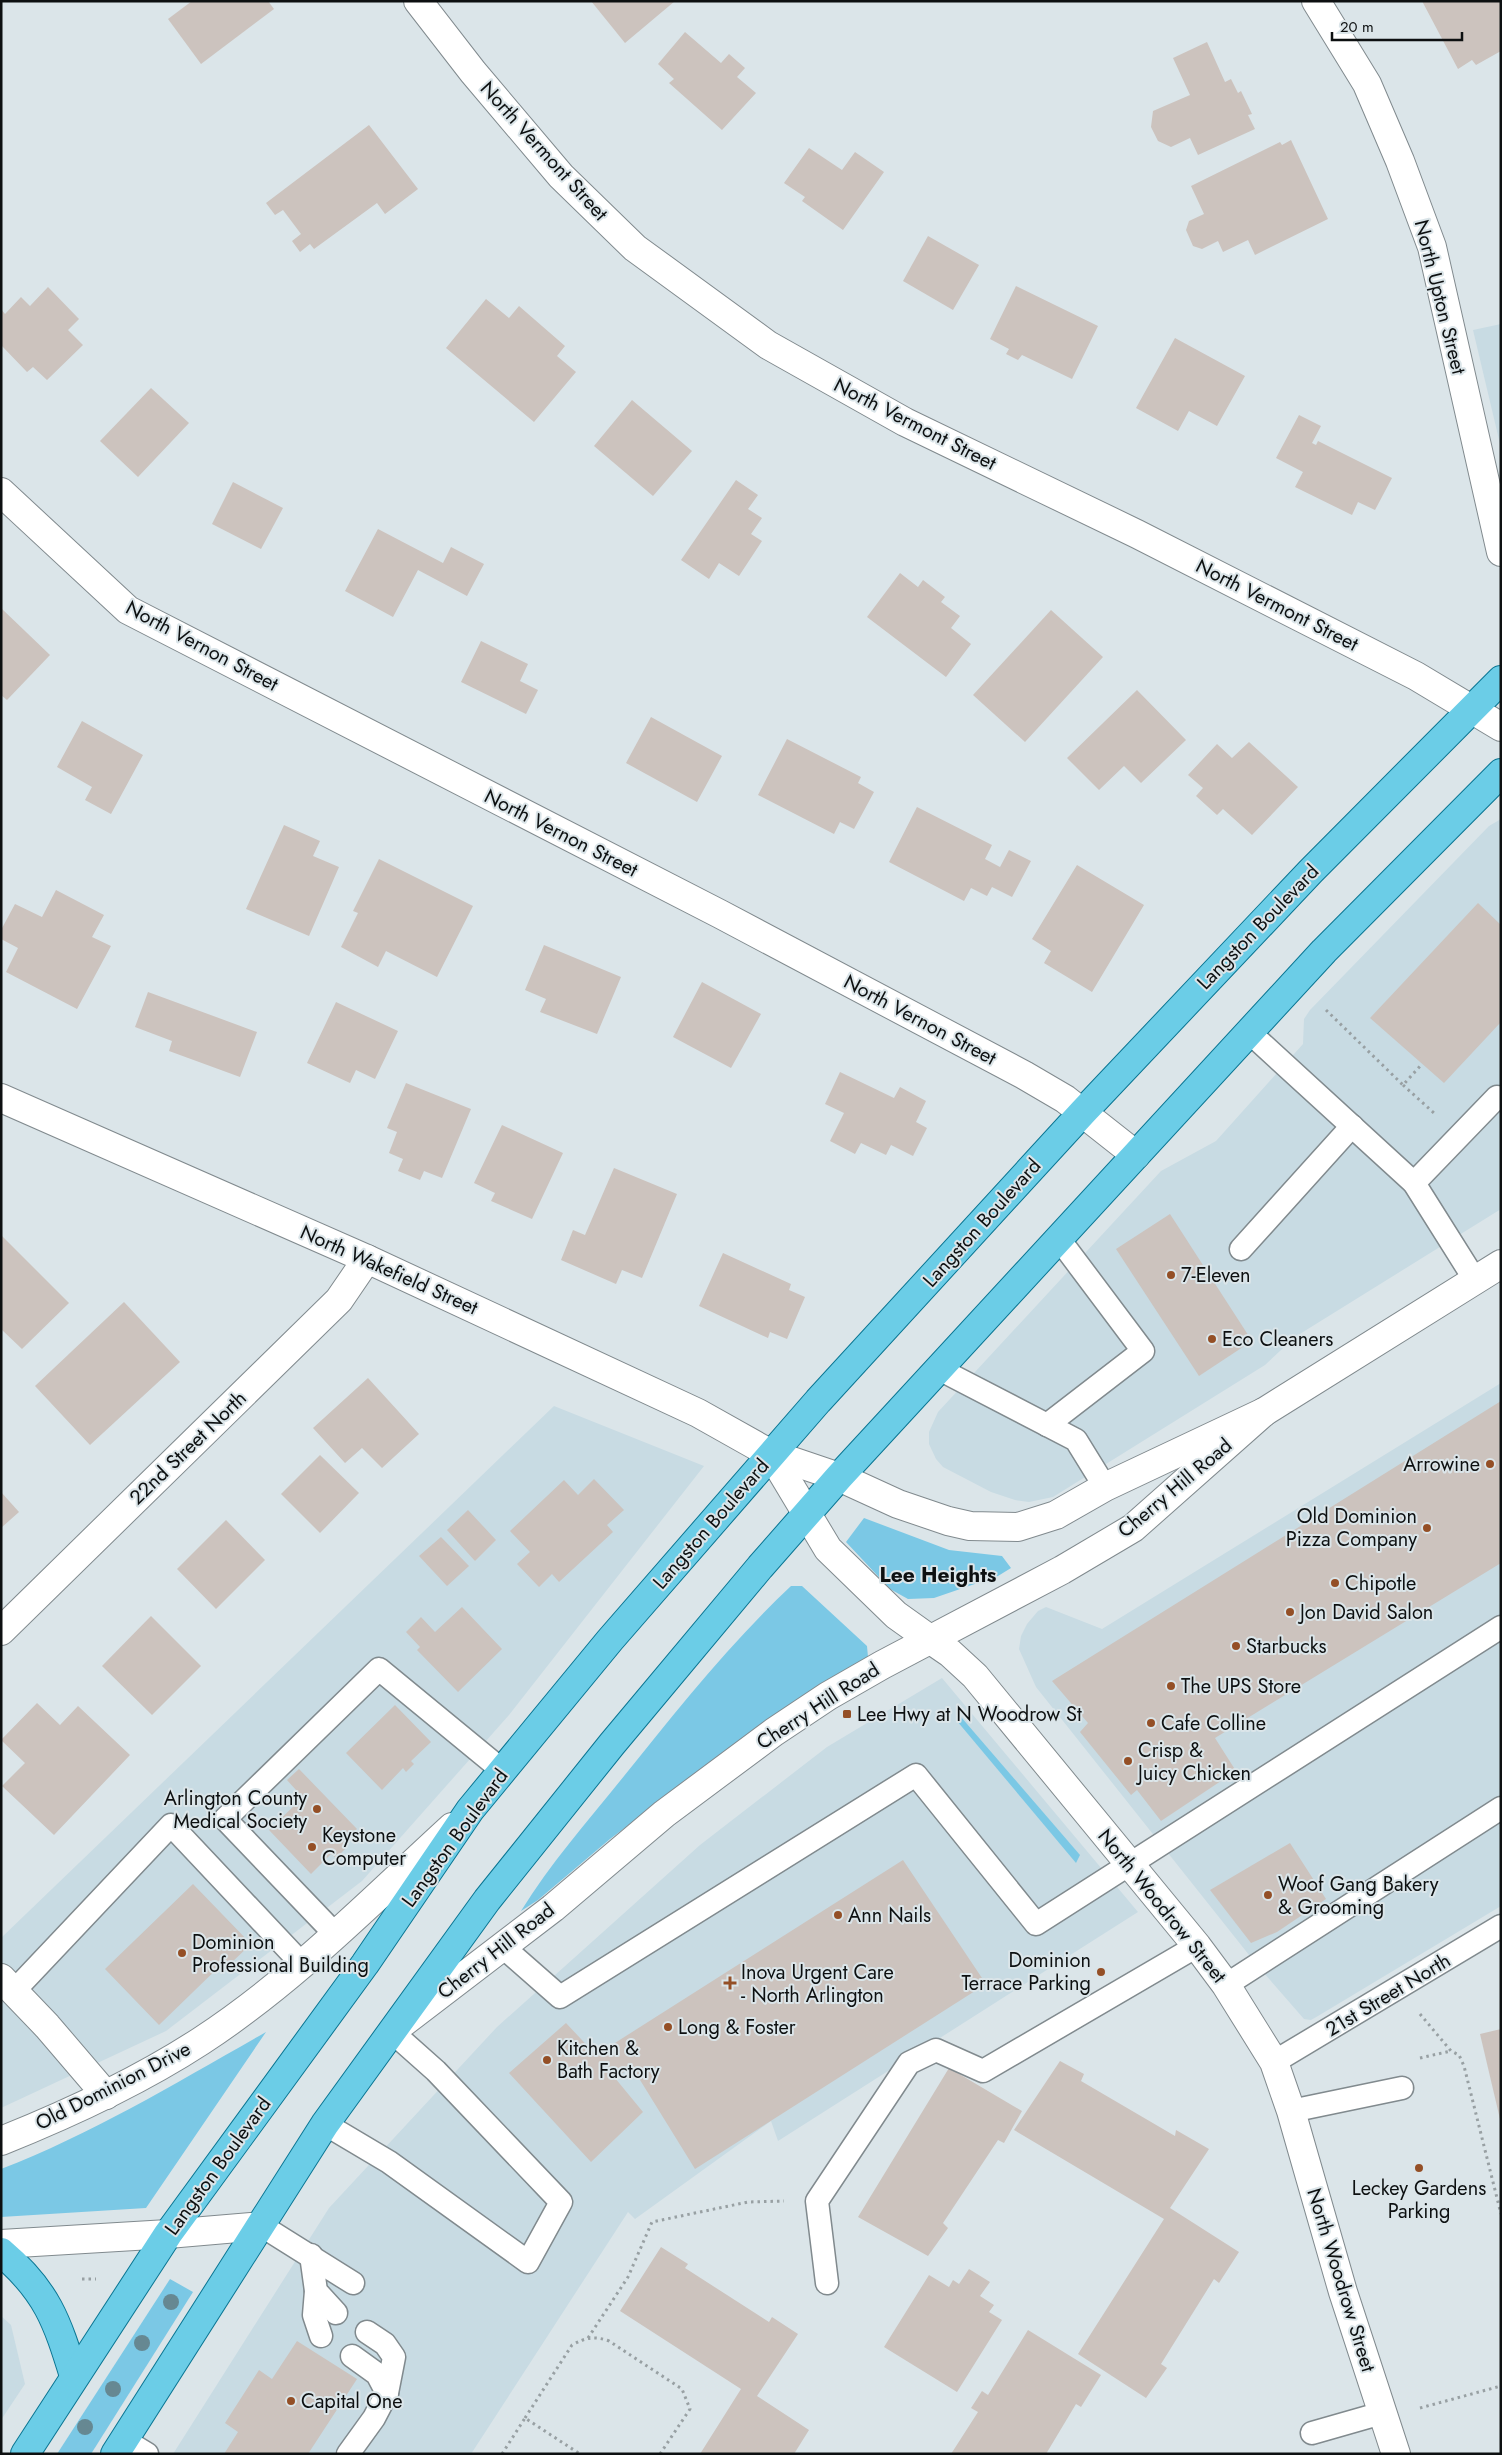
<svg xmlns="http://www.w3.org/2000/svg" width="1502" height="2455" font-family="Jost,sans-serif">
  <rect width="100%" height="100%" fill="#dbe5e9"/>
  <!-- built -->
  <g fill="#c8dbe3">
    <polygon points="1501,324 1501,448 1473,330"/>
    <polygon points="1501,819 1501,1209 1295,1337 1265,1365 1053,1497 1029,1502 1015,1500 991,1492 943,1467 936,1459 929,1444 929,1432 938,1412 1161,1171 1216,1141 1303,1044 1304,1019 1310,1010 1489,826"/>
    <polygon points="1501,1383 1501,1906 1318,2016 1311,2020 1304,2019 1257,1965 1036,1687 1019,1649 1021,1636 1027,1624 1038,1611 1046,1607 1102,1629"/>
    <polygon points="554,1406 704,1466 509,1715 362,1881 166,2031 1,2108 1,1938"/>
    <polygon points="942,1678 1138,1912 778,2141 771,2121 635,2219 628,2212 471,2454 173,2454 329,2208 497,2027 700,1845 827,1747"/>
    <polygon points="1,2316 11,2325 25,2384 1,2420"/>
  </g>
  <!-- grass -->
  <g fill="#7bc8e5">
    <polygon points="864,1518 949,1550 1002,1556 1011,1568 998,1576 934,1598 908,1599 890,1589 846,1542"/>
    <path d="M791 1586H802L867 1646 868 1657 724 1753 610 1839 538 1900 521 1911C550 1864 586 1823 620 1781 674 1714 728 1645 791 1586Z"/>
    <polygon points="961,1717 1080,1855 1076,1863 957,1721"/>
    <path d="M266 2032 146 2208 1 2217V2169C94 2133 179 2081 266 2032Z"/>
    <polygon points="170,2279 193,2292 91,2454 57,2454"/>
  </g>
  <!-- building -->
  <g fill="#ccc3be">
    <polygon points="192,1 268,1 274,9 201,64 168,19"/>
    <polygon points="591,1 675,1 625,43"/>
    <polygon points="1422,1 1501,1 1501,51 1476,65 1472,60 1458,69"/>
    <polygon points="685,32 721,63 729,54 745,68 737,77 756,93 722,130 669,83 674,79 658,64"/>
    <polygon points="1207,42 1225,82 1231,79 1238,93 1241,91 1252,114 1248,115 1255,129 1198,155 1190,138 1171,147 1158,141 1151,127 1153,111 1190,95 1173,58"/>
    <polygon points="369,125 418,189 385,214 377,203 314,249 310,244 300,252 292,241 301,234 283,210 275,215 266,203"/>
    <polygon points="1291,140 1328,219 1255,255 1248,240 1223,252 1218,241 1202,249 1193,246 1186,230 1189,221 1204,214 1191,186 1280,142 1282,145"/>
    <polygon points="809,148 842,170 855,152 884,172 843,230 802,201 805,197 784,183"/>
    <polygon points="928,236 979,265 953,310 903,281"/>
    <polygon points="1016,286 1098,326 1072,379 1022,355 1018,360 1006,354 1009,349 990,339"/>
    <polygon points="48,287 79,319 68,330 83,345 47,380 33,367 27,372 1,345 1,309 5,314 21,297 30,306"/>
    <polygon points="486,299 509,318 519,306 565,346 557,356 576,372 534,422 446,348"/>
    <polygon points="1175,338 1245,376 1217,426 1189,411 1178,431 1136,408"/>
    <polygon points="151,388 189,423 138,477 100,441"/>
    <polygon points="632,400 692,451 653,496 594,446"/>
    <polygon points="1299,415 1321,426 1312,443 1316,445 1318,441 1392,478 1375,510 1358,502 1352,515 1295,487 1303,472 1276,458"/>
    <polygon points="736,480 758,495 748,509 762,518 751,534 762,541 739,576 719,563 709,579 681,560"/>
    <polygon points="233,482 283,508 261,549 212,524"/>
    <polygon points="378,529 443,563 451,547 484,564 467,596 418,570 393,617 345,591"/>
    <polygon points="900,573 918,587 923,580 945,597 941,602 960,616 951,628 971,644 946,677 867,617"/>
    <polygon points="1,608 50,655 7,700 1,695"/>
    <polygon points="1051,610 1103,657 1025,742 973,695"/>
    <polygon points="481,641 528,664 520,681 538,690 526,714 461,682"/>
    <polygon points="1137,690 1186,740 1141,783 1124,766 1099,790 1067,758"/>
    <polygon points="651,717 722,756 697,802 626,763"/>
    <polygon points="82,721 143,755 111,814 85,800 92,787 57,767"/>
    <polygon points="787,739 861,777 858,783 874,792 854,829 840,822 834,834 758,795"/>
    <polygon points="1249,742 1298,787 1252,835 1223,809 1217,815 1196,796 1203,788 1188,775 1217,744 1232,758"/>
    <polygon points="917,807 992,845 985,859 1000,867 1009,850 1031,861 1012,897 992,887 987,896 971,888 964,901 889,862"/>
    <polygon points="284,825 320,841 313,856 339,867 309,936 246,909"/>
    <polygon points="379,859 473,906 437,977 386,951 378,967 341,947 358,913 353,911"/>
    <polygon points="1077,865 1144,905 1092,992 1044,963 1051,951 1032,939"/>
    <polygon points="56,890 104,915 92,937 111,946 77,1009 6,972 18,948 1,939 1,930 15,904 42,917"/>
    <polygon points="1478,903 1501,925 1501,1022 1444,1083 1370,1018"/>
    <polygon points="544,945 621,977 597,1034 540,1012 546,999 525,990"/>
    <polygon points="702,982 761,1014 731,1068 673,1037"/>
    <polygon points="148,992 257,1032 240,1077 169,1051 172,1041 135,1027"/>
    <polygon points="336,1002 398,1031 375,1079 356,1070 350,1083 307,1063"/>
    <polygon points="840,1072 894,1098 900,1087 926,1101 916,1122 927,1128 913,1156 891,1145 886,1155 861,1143 855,1154 830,1141 844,1113 825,1104"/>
    <polygon points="406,1083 471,1109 442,1178 424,1171 420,1180 398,1171 403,1159 389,1153 397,1132 387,1128"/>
    <polygon points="502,1125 563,1153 532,1219 491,1201 495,1193 474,1183"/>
    <polygon points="614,1168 677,1194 642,1278 622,1270 616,1284 561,1260 573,1230 585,1235"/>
    <polygon points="1170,1214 1252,1341 1199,1376 1116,1249"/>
    <polygon points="1,1235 69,1303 22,1349 1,1329"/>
    <polygon points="723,1253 791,1284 789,1290 805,1297 787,1339 770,1332 768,1338 699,1306"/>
    <polygon points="124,1302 180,1362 90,1445 35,1386"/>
    <polygon points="368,1378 419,1434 382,1468 362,1448 345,1463 313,1428"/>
    <polygon points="1501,1401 1501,1563 1215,1738 1236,1771 1161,1821 1137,1790 1131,1795 1080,1732 1088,1723 1052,1681"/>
    <polygon points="320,1455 359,1493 320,1533 281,1494"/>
    <polygon points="594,1479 624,1510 607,1525 613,1532 559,1582 552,1574 539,1587 517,1564 530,1552 510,1531 564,1480 578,1495"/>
    <polygon points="1,1492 19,1512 1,1528"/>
    <polygon points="468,1510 496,1540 475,1561 447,1530"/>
    <polygon points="226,1520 265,1560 216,1609 177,1569"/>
    <polygon points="441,1537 469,1566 447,1586 419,1556"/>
    <polygon points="462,1607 502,1649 458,1692 417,1650 420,1647 406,1632 421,1617 435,1632"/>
    <polygon points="151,1616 201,1666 152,1715 102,1666"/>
    <polygon points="37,1703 60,1725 78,1706 130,1755 54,1835 2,1786 25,1763 1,1740"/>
    <polygon points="395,1705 431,1742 411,1761 414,1764 406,1772 403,1768 382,1790 346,1753"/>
    <polygon points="299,1769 357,1829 343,1843 347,1847 336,1858 331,1854 311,1874 269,1830 297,1803 290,1796 296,1790 287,1780"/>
    <polygon points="1290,1843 1326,1899 1277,1932 1251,1943 1210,1890"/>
    <polygon points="903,1860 986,1984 695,2169 632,2067 615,2078 643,2112 591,2162 509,2073 566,2023 596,2055"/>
    <polygon points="193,1884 251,1944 229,1965 225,1961 159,2025 105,1969"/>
    <polygon points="1501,2029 1501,2119 1500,2119 1480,2034"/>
    <polygon points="1060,2061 1084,2074 1081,2081 1175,2136 1176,2130 1209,2149 1170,2208 1239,2252 1219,2283 1214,2279 1161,2364 1167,2368 1146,2398 1078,2354 1164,2219 1014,2130"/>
    <polygon points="949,2068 1022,2111 1004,2143 998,2140 943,2223 948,2228 928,2256 858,2217"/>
    <polygon points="661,2247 688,2264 685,2268 769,2322 772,2317 798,2334 757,2396 809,2430 794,2454 700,2454 741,2389 620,2311"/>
    <polygon points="969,2269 990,2282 980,2296 994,2305 989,2312 1002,2320 957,2392 884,2347 929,2275 949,2287 953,2280 959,2284"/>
    <polygon points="1028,2330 1101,2375 1081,2407 1076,2404 1046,2454 951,2454 978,2412 971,2408 982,2391 988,2395"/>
    <polygon points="297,2341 357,2379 308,2454 224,2454 238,2432 225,2423 259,2370 272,2379"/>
  </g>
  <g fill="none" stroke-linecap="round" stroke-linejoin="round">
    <defs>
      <g id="service">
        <polyline points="1249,1032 1414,1183 1475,1280"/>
        <polyline points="1414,1183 1497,1097"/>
        <polyline points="1241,1249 1352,1126"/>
        <polyline points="939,1369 1076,1440 1105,1487"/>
        <polyline points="1047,1425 1143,1351 1059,1239"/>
        <polyline points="336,1935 225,1819 379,1669 503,1771"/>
        <polyline points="503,1947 560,1997 916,1775 1036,1924 1501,1627"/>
        <polyline points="1226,1985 1501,1808"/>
        <polyline points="14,1991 171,1825 302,1964"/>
        <polyline points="1274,2062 1501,1926"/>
        <polyline points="1291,2111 1402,2088"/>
        <polyline points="325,2124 389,2162 528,2262 561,2202 436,2071 391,2031"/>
        <polyline points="262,2226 353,2283"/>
        <polyline points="311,2255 316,2291 336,2313"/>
        <polyline points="827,2283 817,2201 909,2063 936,2050 983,2071 1197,1946"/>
        <polyline points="316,2291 314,2315 321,2336"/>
        <polyline points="352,2356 377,2374 387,2393"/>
        <polyline points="1312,2433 1382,2413"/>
        <polyline points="124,2440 147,2454"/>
        <polyline points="348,2454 374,2418 387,2393 394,2357 385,2344 367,2332"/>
      </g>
      <g id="minor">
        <polyline points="418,1 473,72 561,176 635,248 768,345 905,422 1137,534 1416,676 1501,727"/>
        <polyline points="1316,1 1367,84 1400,161 1432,247 1501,552"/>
        <polyline points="1,492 128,610 720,914 1024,1075 1065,1099 1136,1155"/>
        <polyline points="1,1098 367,1259 698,1413 771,1454"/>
        <polyline points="1,1631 339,1300 367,1259"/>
        <polyline points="931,1640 950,1653 975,1676 1197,1946 1226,1985 1274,2062 1291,2111 1343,2292 1396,2454"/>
        <polyline points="1,1978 47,2026 106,2095"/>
      </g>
      <g id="tertiary">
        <polyline points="771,1454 839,1477 898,1504 948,1521 970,1526 1018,1527 1056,1515 1105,1487 1264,1412 1501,1264"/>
        <polyline points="771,1454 828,1549 896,1615 931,1640"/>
        <polyline points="400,2025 553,1908 664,1814 774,1732 828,1696 882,1665 1062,1570 1133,1528 1264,1412"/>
      </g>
      <g id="secondary">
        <path d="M1 2141C71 2113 138 2082 201 2041 293 1981 371 1901 452 1827"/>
        <polyline points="1,2244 168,2234 262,2226"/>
      </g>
      <g id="primary">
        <path d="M1 2252C47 2291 57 2321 74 2376"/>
        <polyline points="25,2454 168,2234 365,1964 470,1810 610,1640 818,1401 1083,1112 1311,871 1501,680"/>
        <polyline points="115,2454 325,2124 487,1900 612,1744 760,1567 839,1477 1324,951 1501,773"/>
      </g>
    </defs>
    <!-- service casing -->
    <use href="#service" stroke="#818a8e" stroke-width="25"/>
    <!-- minor casing -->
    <use href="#minor" stroke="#818a8e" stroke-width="30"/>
    <!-- tertiary casing -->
    <use href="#tertiary" stroke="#818a8e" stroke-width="30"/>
    <!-- secondary casing -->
    <use href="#secondary" stroke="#818a8e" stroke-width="30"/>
    <!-- primary casing -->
    <use href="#primary" stroke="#0a7592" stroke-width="30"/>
    <!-- path -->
    <g stroke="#98a0a3" stroke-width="3" stroke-dasharray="2.5 4" stroke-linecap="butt">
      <polyline points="1326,1010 1403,1085 1422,1064"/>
      <polyline points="1403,1085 1434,1113"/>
      <polyline points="1420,2014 1451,2051 1459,2055 1464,2066 1501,2214"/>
      <polyline points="1420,2058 1451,2051"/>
      <polyline points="82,2279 96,2279"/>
      <polyline points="588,2338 628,2277 652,2222 748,2202 784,2201"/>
      <polyline points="1420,2408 1501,2386"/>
      <path d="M525 2418 572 2345C586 2337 595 2336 609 2341L682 2389 690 2409 660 2454"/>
      <polyline points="502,2454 525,2418 580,2454"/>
    </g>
    <!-- service -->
    <use href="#service" stroke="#fff" stroke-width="22"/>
    <!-- minor -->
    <use href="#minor" stroke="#fff" stroke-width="28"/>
    <!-- tertiary -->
    <use href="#tertiary" stroke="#fff" stroke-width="28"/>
    <!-- secondary -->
    <use href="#secondary" stroke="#fff" stroke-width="28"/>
    <!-- primary -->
    <use href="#primary" stroke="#6bcde7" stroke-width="28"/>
  </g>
  <!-- trees -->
  <g fill="#668892">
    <circle cx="171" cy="2302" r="8"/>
    <circle cx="142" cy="2343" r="8"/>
    <circle cx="113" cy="2389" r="8"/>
    <circle cx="85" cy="2427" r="8"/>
  </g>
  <!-- markers -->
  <g fill="#944f26" stroke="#dbe5e9" stroke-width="2">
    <circle cx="1171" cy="1275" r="5"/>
    <circle cx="1212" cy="1339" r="5"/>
    <circle cx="1490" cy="1464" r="5"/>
    <circle cx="1427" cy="1528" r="5"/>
    <circle cx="1335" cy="1583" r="5"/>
    <circle cx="1290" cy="1612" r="5"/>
    <circle cx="1236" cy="1646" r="5"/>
    <circle cx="1171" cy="1686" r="5"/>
    <rect x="842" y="1709" width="10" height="10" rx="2.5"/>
    <circle cx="1151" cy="1723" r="5"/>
    <circle cx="1128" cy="1761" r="5"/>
    <circle cx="317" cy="1809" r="5"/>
    <circle cx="312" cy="1847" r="5"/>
    <circle cx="1268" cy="1895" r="5"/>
    <circle cx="838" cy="1915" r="5"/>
    <circle cx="182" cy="1953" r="5"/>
    <circle cx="1101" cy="1972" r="5"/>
    <path d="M727.5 1975.5h5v5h5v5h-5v5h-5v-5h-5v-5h5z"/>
    <circle cx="668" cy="2027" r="5"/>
    <circle cx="547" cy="2060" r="5"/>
    <circle cx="1419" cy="2168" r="5"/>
    <circle cx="291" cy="2401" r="5"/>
  </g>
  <g text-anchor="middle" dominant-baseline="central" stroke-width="4" stroke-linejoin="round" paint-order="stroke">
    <!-- street labels -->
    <g font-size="20" fill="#0d1011" stroke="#dbe5e9">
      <text transform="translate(544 151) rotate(48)">North Vermont Street</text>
      <text transform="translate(1440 297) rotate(76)">North Upton Street</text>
      <text transform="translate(915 424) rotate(27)">North Vermont Street</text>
      <text transform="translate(1277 605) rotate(27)">North Vermont Street</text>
      <text transform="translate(202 646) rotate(28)">North Vernon Street</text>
      <text transform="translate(561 833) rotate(27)">North Vernon Street</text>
      <text transform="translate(1258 927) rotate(-46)">Langston Boulevard</text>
      <text transform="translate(920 1020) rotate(28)">North Vernon Street</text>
      <text transform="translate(982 1223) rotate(-48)">Langston Boulevard</text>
      <text transform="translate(389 1270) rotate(24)">North Wakefield Street</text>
      <text transform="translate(188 1448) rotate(-44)">22nd Street North</text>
      <text transform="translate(1175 1488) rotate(-40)">Cherry Hill Road</text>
      <text transform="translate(711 1524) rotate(-49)">Langston Boulevard</text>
      <text transform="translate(818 1706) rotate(-33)">Cherry Hill Road</text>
      <text transform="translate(455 1838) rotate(-54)">Langston Boulevard</text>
      <text transform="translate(1162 1906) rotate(51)">North Woodrow Street</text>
      <text transform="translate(496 1951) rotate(-38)">Cherry Hill Road</text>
      <text transform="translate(1388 1995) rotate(-31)">21st Street North</text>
      <text transform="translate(113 2086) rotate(-27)">Old Dominion Drive</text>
      <text transform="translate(218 2166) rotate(-54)">Langston Boulevard</text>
      <text transform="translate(1341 2280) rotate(73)">North Woodrow Street</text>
    </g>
    <!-- poi labels -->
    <g font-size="20" fill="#0d1011" stroke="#dbe5e9" text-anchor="start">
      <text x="1181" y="1275">7-Eleven</text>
      <text x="1222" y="1339">Eco Cleaners</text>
      <text x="1480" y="1464" text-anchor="end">Arrowine</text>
      <text x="1417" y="1516" text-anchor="end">Old Dominion<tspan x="1417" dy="23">Pizza Company</tspan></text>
      <text x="1345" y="1583">Chipotle</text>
      <text x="1300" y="1612">Jon David Salon</text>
      <text x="1246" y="1646">Starbucks</text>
      <text x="1181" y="1686">The UPS Store</text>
      <text x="857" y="1714">Lee Hwy at N Woodrow St</text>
      <text x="1161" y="1723">Cafe Colline</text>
      <text x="1138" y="1750">Crisp &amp;<tspan x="1138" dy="23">Juicy Chicken</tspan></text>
      <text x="307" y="1798" text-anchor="end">Arlington County<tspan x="307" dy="23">Medical Society</tspan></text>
      <text x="322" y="1835">Keystone<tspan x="322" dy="23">Computer</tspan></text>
      <text x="1278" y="1884">Woof Gang Bakery<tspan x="1278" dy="23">&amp; Grooming</tspan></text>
      <text x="848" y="1915">Ann Nails</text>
      <text x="192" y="1942">Dominion<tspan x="192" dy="23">Professional Building</tspan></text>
      <text x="1091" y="1960" text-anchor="end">Dominion<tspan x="1091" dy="23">Terrace Parking</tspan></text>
      <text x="741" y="1972">Inova Urgent Care<tspan x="741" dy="23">- North Arlington</tspan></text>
      <text x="678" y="2027">Long &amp; Foster</text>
      <text x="557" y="2048">Kitchen &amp;<tspan x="557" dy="23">Bath Factory</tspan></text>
      <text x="1419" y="2188" text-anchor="middle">Leckey Gardens<tspan x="1419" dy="23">Parking</tspan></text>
      <text x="301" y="2401">Capital One</text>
    </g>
    <!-- neighbourhood labels -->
    <g font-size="21" font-weight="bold" fill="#0d1011" stroke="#dbe5e9">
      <text x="938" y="1575">Lee Heights</text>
    </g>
  </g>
  <!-- border -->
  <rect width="1502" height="2455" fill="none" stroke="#0d1011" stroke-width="5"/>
  <!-- scale -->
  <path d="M1332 32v8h130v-8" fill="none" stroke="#0d1011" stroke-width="2.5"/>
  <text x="1340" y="32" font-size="15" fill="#0d1011" stroke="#dbe5e9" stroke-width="4" paint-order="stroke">20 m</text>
</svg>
